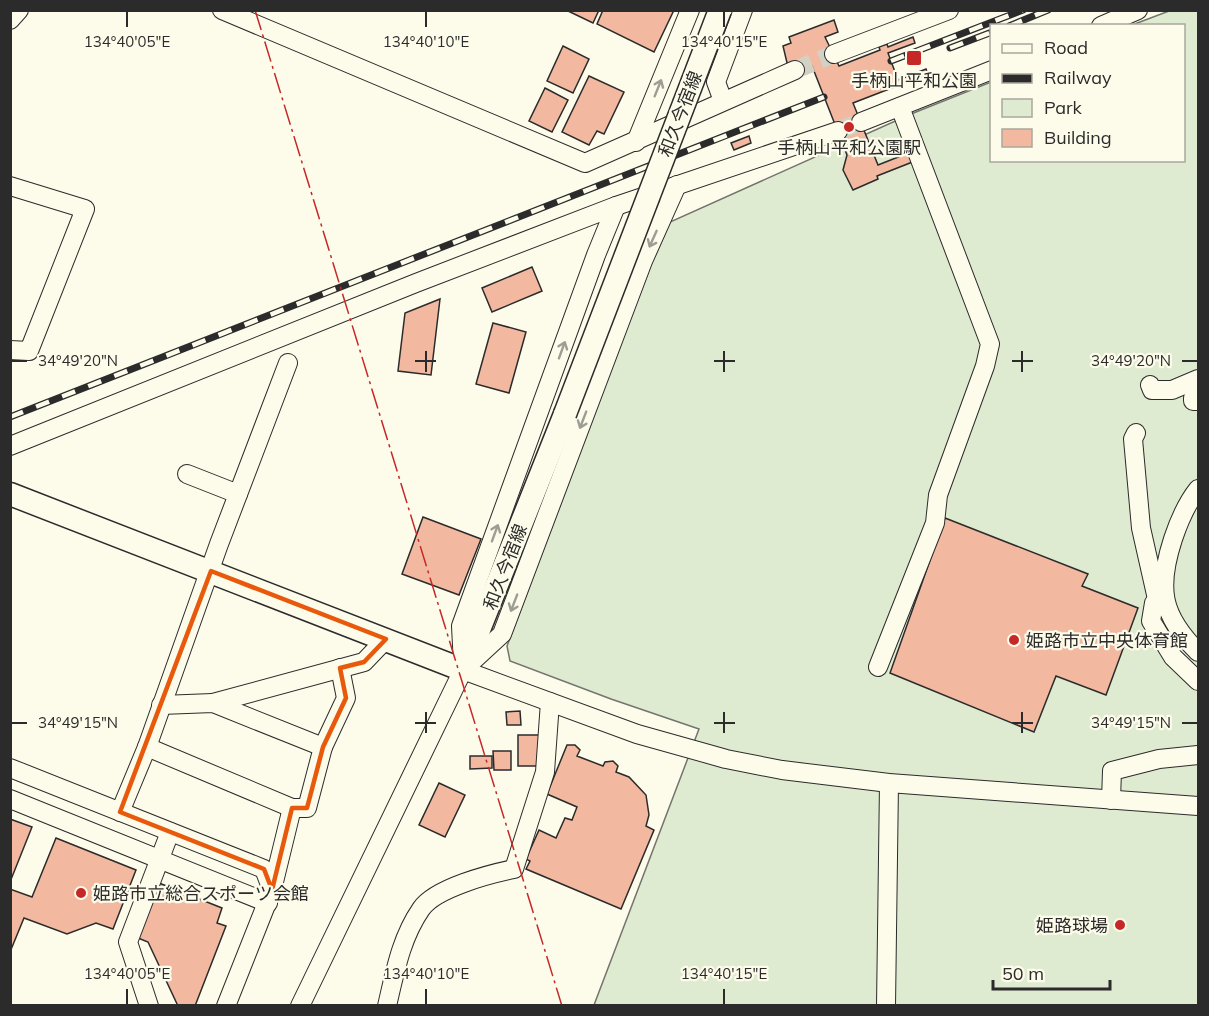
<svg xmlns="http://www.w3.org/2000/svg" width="1209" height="1016" font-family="Mulish,'Noto Sans JP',sans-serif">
  <rect width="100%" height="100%" fill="#fdfbea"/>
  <!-- green -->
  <polygon fill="#deebd1" stroke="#74746e" stroke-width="1.5" points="1169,11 1198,11 1198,1005 594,1005 699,729 611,699 510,661 507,646 662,233 670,222 911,114 991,82 992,160 1184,160 1184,26 1132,25"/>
  <!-- building -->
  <g fill="#f2b8a0" stroke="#2b2b2b" stroke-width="1.5">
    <polygon points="566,10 599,10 593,23"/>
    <polygon points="603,10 674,10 654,52 597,24"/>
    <polygon points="834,20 838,32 825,37 839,66 880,50 879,47 887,44 888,47 913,37 915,43 888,53 898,80 926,69 928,74 853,103 878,165 916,150 920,159 877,176 878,179 853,190 843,170 847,155 812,66 797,72 788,67 783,46 791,43 789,37"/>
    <polygon points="563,46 589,59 573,93 547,81"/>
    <polygon points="589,76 624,92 604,134 597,131 589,145 562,132"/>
    <polygon points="545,88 568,100 552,132 529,121"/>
    <polygon points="749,136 751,143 734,150 731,143"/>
    <polygon points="532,267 542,291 492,312 482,288"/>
    <polygon points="440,299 431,375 398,371 405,313"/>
    <polygon points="493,323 526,332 509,393 476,384"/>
    <polygon points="423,517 481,539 459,595 402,574"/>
    <polygon points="945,518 1088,574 1082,586 1138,608 1106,695 1056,676 1034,732 890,673"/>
    <polygon points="520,711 521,725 507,725 506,712"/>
    <rect x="518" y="735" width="22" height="31"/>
    <polygon points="567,745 575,745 580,750 577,756 603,766 605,762 613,761 618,766 616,772 629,777 646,795 649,815 646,826 654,830 621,909 526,869 530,861 526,859 539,830 556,838 565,818 572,820 577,807 547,794"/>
    <polygon points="493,751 511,751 511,770 494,770"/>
    <polygon points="470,756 492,756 492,768 470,769"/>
    <polygon points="439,783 465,795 445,837 419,825"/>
    <polygon points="10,819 32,827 10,882"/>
    <polygon points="56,838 136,870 113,929 96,923 67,934 24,918 10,952 10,889 32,897"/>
    <polygon points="159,883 222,908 217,923 226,926 195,1006 178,1006 148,942 138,938"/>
  </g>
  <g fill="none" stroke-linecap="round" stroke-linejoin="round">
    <!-- minor-tunnel -->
    <g stroke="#d3d1c4" stroke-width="18" stroke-dasharray="18 9" stroke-linecap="butt">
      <polyline points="795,70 834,54"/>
      <polyline points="838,131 861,122"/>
    </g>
    <defs>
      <g id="minor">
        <polyline points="222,10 585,163 795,70"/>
        <polyline points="10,20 19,10"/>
        <polyline points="1101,26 1138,10"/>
        <polyline points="834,54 949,10"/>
        <polyline points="723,101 716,82 743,10"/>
        <polyline points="861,122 992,70"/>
        <polyline points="636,142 690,10"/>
        <polyline points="10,186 85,209 29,351 10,350"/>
        <polyline points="1150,385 1152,390 1172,390 1198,379"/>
        <polyline points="1198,397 1193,398 1193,401 1198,401"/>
        <polyline points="1136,433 1133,439 1141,528 1157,599"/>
        <polyline points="10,446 416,283 616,206 838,131"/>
        <polyline points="187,474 238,494"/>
        <path d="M1198 489C1186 504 1179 521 1173 539 1157 588 1161 615 1198 652"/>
        <polyline points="1163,592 1154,603 1151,621 1173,657 1198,681"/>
        <polyline points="463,665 461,626 596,255 616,206"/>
        <polyline points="878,667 935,523 938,495 985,366 990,344 900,107"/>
        <polyline points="463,670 637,734 726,759 782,770 889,783 1198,806"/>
        <polyline points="213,703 364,662 386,639"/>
        <polyline points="161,705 213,703 323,747 307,808 292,808 272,890"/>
        <polyline points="147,747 292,808"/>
        <polyline points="323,747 346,698 340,668"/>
        <polyline points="10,768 264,869 272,890 226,1006"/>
        <polyline points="10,799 268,903"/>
        <polyline points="1111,800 1112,771 1159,759 1198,755"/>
        <polyline points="120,812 147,747 219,544 288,363"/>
        <polyline points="149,1006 128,942 170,832"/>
        <polyline points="300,1006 463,670 502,634 643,261 677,185"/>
        <path d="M387 1006C395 972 401 938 421 909 435 888 490 874 514 869L545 772 550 702"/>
        <polyline points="886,1006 889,783"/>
      </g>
      <polyline id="major" points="10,494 463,670 565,414"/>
    </defs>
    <!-- minor casing -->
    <use href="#minor" stroke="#2b2b2b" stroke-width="20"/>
    <!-- major casing -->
    <use href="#major" stroke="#2b2b2b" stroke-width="25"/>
    <!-- minor -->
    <use href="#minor" stroke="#fdfbea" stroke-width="18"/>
    <!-- major -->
    <use href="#major" stroke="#fdfbea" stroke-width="22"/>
    <defs>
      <g id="rail">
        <polyline points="1009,26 1048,10"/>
        <polyline points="950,48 992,32"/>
        <polyline points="891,61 1023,10"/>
        <polyline points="10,417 824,97"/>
      </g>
    </defs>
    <!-- rail casing -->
    <use href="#rail" stroke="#2b2b2b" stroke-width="7"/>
    <!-- rail -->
    <use href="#rail" stroke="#fdfbea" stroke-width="4.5" stroke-dasharray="14" stroke-linecap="butt"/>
    <defs>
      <polyline id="major-bridge" points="565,414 720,10"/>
    </defs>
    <!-- major-bridge casing -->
    <use href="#major-bridge" stroke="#2b2b2b" stroke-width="25" stroke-linecap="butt"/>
    <!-- major-bridge -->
    <use href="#major-bridge" stroke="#fdfbea" stroke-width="22"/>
    <!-- power -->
    <polyline stroke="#c62828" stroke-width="1.5" stroke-dasharray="21 4.5 3 4.5" stroke-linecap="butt" points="255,10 562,1006"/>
  </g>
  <!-- one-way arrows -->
  <defs><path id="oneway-shaft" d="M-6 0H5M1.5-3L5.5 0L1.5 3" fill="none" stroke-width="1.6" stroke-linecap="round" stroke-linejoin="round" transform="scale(1.5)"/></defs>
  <g stroke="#9e9d94">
    <use href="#oneway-shaft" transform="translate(658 88) rotate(-68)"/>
    <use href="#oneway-shaft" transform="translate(653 239) rotate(114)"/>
    <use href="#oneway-shaft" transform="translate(562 350) rotate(-70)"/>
    <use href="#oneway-shaft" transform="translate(583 420) rotate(111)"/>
    <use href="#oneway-shaft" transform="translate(495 533) rotate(-70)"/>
    <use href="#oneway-shaft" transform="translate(514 603) rotate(111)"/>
  </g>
  <!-- marked area -->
  <path fill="none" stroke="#e8590c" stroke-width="4.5" stroke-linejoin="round" d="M211 571 386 639 364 662 340 668 346 698 323 747 307 808H292L272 890 264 869 120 812Z"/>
  <!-- ticks -->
  <path fill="none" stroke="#2b2b2b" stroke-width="2" d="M127 12V27M426 12V27M724 12V27M426 351V372M724 351V372M1022 351V372M12 361H27M415 361H436M714 361H735M1012 361H1033M1182 361H1197M426 712V733M724 712V733M1022 712V733M12 723H27M415 723H436M714 723H735M1012 723H1033M1182 723H1197M127 989V1004M426 989V1004M724 989V1004"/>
  <!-- markers -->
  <g fill="#c62828" stroke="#fdfbea" stroke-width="2">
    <rect x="906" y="50" width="16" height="16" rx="3"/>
    <circle cx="849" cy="127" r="6"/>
    <circle cx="1014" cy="640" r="6"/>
    <circle cx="81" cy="893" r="6"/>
    <circle cx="1120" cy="925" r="6"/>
  </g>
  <g text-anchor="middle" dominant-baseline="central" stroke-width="4.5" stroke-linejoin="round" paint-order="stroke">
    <!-- poi labels -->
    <g font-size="18" fill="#2b2b2b" stroke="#fdfbea">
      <text x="914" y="80">手柄山平和公園</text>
      <text x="849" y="147">手柄山平和公園駅</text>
      <text x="1026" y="640" text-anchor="start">姫路市立中央体育館</text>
      <text x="93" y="893" text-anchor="start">姫路市立総合スポーツ会館</text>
      <text x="1108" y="925" text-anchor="end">姫路球場</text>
    </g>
    <!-- street labels -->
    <g font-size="18" fill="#2b2b2b" stroke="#fdfbea">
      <text transform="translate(680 114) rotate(-69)">和久今宿線</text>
      <text transform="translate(505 567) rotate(-69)">和久今宿線</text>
    </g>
  </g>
  <g font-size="15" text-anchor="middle" fill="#2b2b2b" stroke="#fdfbea" stroke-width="4.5" stroke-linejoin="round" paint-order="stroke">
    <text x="127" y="47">134°40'05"E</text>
    <text x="426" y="47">134°40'10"E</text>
    <text x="724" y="47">134°40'15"E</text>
    <text x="78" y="366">34°49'20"N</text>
    <text x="1131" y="366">34°49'20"N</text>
    <text x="78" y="728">34°49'15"N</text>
    <text x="1131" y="728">34°49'15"N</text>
    <text x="127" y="979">134°40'05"E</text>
    <text x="426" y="979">134°40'10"E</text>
    <text x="724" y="979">134°40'15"E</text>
  </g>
  <!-- border -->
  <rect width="1209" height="1016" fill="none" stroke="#2b2b2b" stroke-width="24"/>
  <!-- legend -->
  <rect x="990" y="24" width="195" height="138" fill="#fdfbea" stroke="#a9a89e" stroke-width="1.5"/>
  <rect x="1002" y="44" width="30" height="9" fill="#fdfbea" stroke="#a9a89e" stroke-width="1.5"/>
  <text x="1044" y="54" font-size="18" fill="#2b2b2b">Road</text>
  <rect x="1002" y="74" width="30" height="9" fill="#2b2b2b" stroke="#a9a89e" stroke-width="1.5"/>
  <text x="1044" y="84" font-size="18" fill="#2b2b2b">Railway</text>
  <rect x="1002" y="99" width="30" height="18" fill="#deebd1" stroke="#a9a89e" stroke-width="1.5"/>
  <text x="1044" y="114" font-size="18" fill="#2b2b2b">Park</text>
  <rect x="1002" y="129" width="30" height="18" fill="#f2b8a0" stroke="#a9a89e" stroke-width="1.5"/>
  <text x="1044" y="144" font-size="18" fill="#2b2b2b">Building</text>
  <!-- scale -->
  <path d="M993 980v9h117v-9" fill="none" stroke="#2b2b2b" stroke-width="3"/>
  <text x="1002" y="980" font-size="18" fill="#2b2b2b" stroke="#fdfbea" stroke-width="4.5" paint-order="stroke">50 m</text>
</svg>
